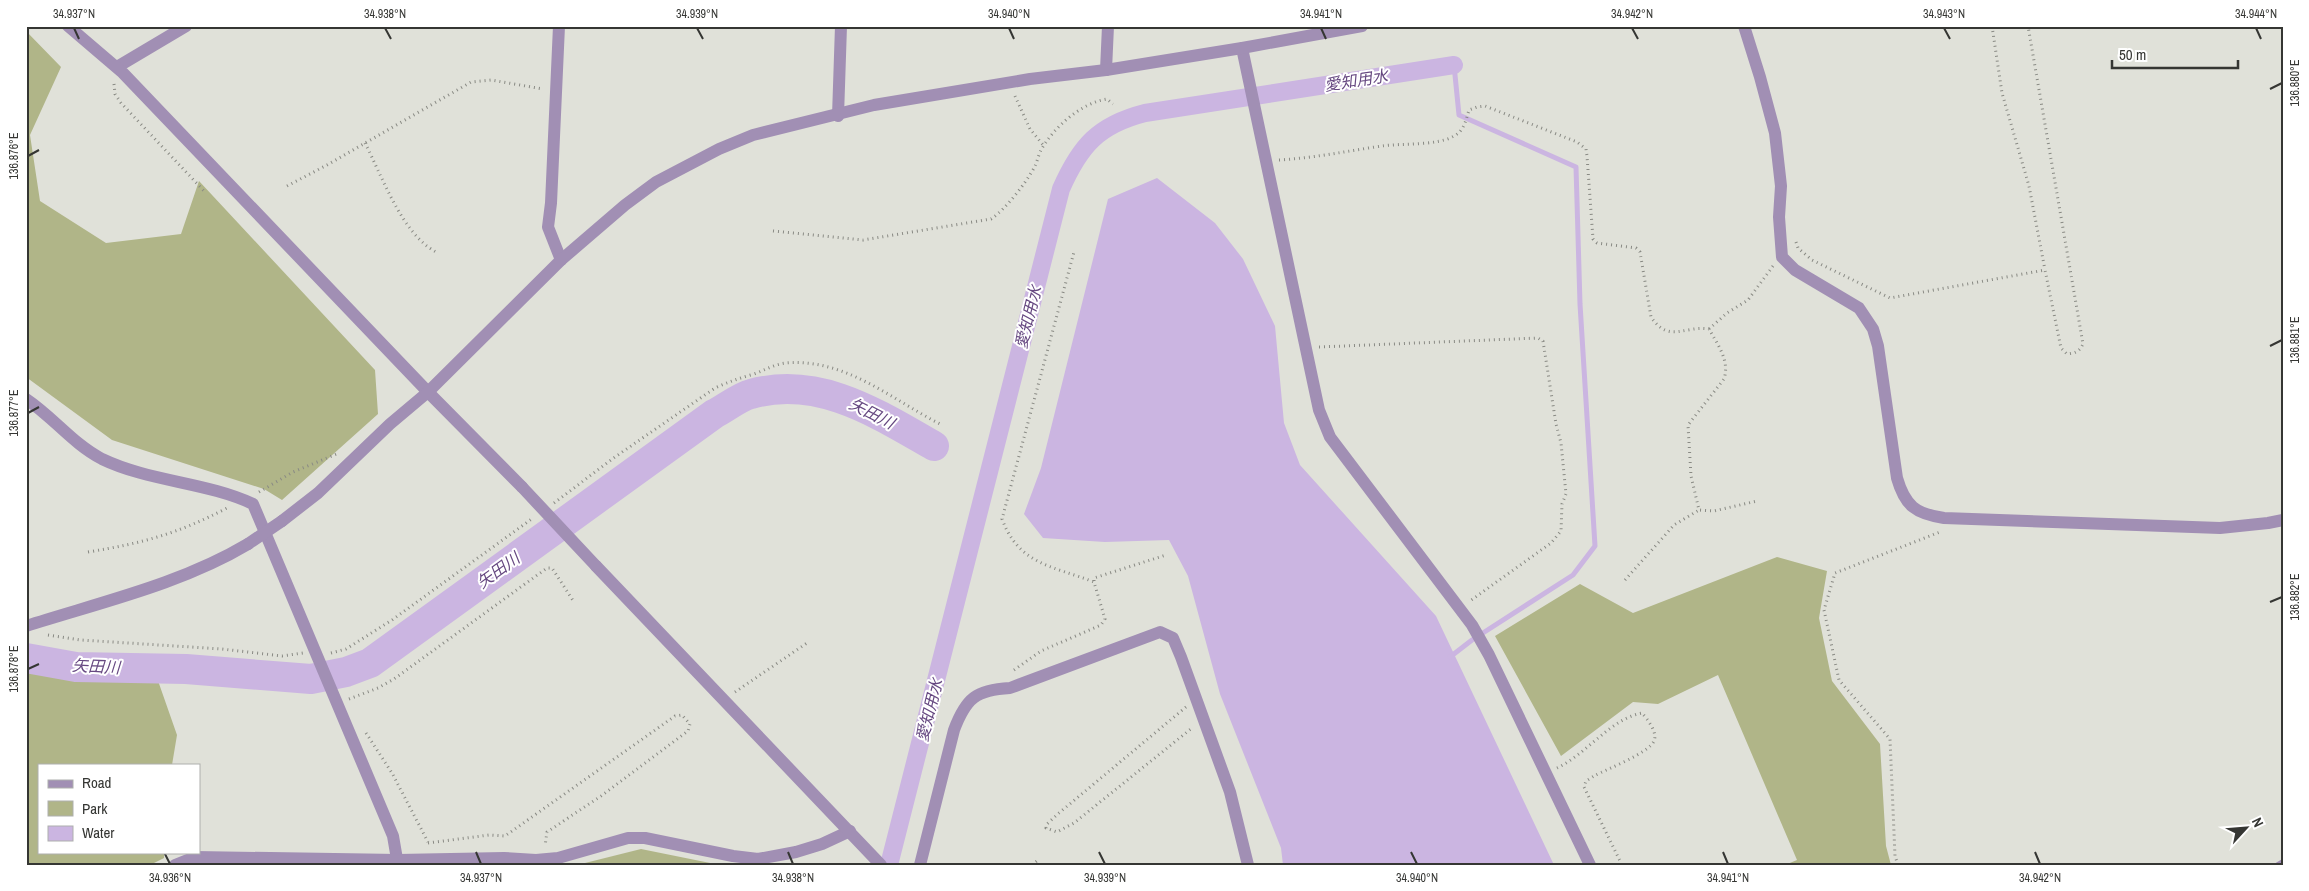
<svg xmlns="http://www.w3.org/2000/svg" width="2309" height="891" font-family="'Archivo Narrow','Noto Sans JP',sans-serif">
  <rect width="100%" height="100%" fill="#e0e1d9"/>
  <!-- green -->
  <g fill="#b0b588">
    <polygon points="26,31 61,67 30,135 40,201 106,243 181,234 199,181 375,370 378,414 282,500 264,489 112,440 26,377"/>
    <polygon points="1777,557 1827,571 1819,618 1832,681 1880,744 1886,846 1891,865 1785,865 1797,860 1718,675 1658,704 1633,702 1561,756 1495,636 1580,584 1633,613"/>
    <polygon points="26,666 66,675 156,675 177,735 172,765 39,765 39,852 164,852 164,858 150,865 26,865"/>
    <polygon points="641,849 720,865 577,865"/>
  </g>
  <!-- water -->
  <polygon fill="#cbb5e1" points="1157,178 1215,223 1243,259 1275,326 1284,423 1300,465 1436,616 1554,865 1283,865 1281,848 1220,694 1188,576 1169,540 1105,542 1043,538 1024,514 1041,468 1108,199"/>
  <g fill="none" stroke-linecap="round" stroke-linejoin="round">
    <!-- stream -->
    <polyline stroke="#cbb5e1" stroke-width="5" points="1450,657 1472,640 1573,575 1595,546 1580,304 1576,167 1459,115 1454,65"/>
    <!-- canal -->
    <path stroke="#cbb5e1" stroke-width="18" d="M889 865 1061 189C1080 146 1098 125 1145 113L1454 65"/>
    <!-- river -->
    <path stroke="#cbb5e1" stroke-width="30" d="M26 658 76 667 186 669 311 679 346 672 370 663 714 414C726 408 739 397 751 394 819 375 878 414 934 446"/>
    <!-- path -->
    <g stroke="#898a84" stroke-width="3" stroke-dasharray="1 4" stroke-linecap="butt">
      <polyline points="1992,26 2002,93 2029,186 2045,270"/>
      <polyline points="114,84 115,94 121,103 204,191"/>
      <polyline points="1015,96 1030,129 1044,146"/>
      <path d="M365 143C382 176 402 234 436 252"/>
      <path d="M1279 160C1314 158 1347 151 1382 146 1403 143 1437 146 1454 136 1464 131 1466 120 1469 110L1477 107 1485 106 1577 142 1586 149 1587 156 1593 239 1597 243 1636 248 1640 252 1651 317C1669 344 1685 325 1709 329 1718 345 1730 361 1724 379L1688 425 1691 476 1699 510 1714 511 1757 501"/>
      <polyline points="287,186 327,165 471,82 491,80 543,89"/>
      <path d="M773 231 863 240 991 219C1006 209 1025 184 1034 168 1037 163 1038 156 1041 150 1054 127 1081 103 1107 99L1113 104"/>
      <path d="M1796 242 1798 248 1812 260 1890 298 2045 270 2061 348 2067 354C2075 353 2079 352 2083 344L2028 26"/>
      <polyline points="1709,329 1727,313 1748,300 1773,266"/>
      <polyline points="1319,347 1538,338 1543,341 1556,424 1561,443 1566,494 1562,504 1561,531 1551,543 1470,601"/>
      <polyline points="259,492 293,472 339,453"/>
      <path d="M554 503 615 457 715 388C728 382 740 378 754 374 765 370 775 364 786 363 845 358 891 399 940 424"/>
      <path d="M88 552C143 543 177 534 227 508"/>
      <polyline points="1625,580 1674,525 1699,510"/>
      <polyline points="1094,581 1094,578 1166,555"/>
      <polyline points="48,635 81,640 222,649 282,656 303,653"/>
      <polyline points="331,653 346,649 392,620 533,518"/>
      <path d="M1014 670 1041 651 1101 625 1105 619 1094 582C1053 566 1019 565 1002 519L1074 252"/>
      <polyline points="735,692 807,643"/>
      <polyline points="349,699 378,688 394,679 547,568 552,568 574,602"/>
      <polyline points="1186,707 1059,813 1047,824 1046,828 1057,832 1074,823 1192,728"/>
      <polyline points="366,733 392,773 428,842"/>
      <path d="M1557 768C1587 754 1610 719 1642 713 1647 719 1658 732 1654 741 1649 753 1607 769 1594 776L1586 781 1584 787 1622 865"/>
      <polyline points="428,843 489,835 505,836 675,716 682,715 690,724 688,731 601,796 547,832 545,846"/>
      <polyline points="1032,865 1038,860"/>
      <polyline points="1898,865 1895,856 1890,739 1839,680 1824,610 1835,573 1940,532"/>
    </g>
    <!-- service -->
    <polyline stroke="#a18fb4" stroke-width="6" points="2278,865 2283,862"/>
    <!-- minor -->
    <g stroke="#a18fb4" stroke-width="12">
      <polyline points="559,26 551,203 548,227 561,260"/>
      <path d="M1744 26 1760 77 1775 133 1781 186 1779 217 1782 257 1795 270 1859 308 1873 329 1878 346 1897 478C1905 506 1916 514 1944 518L2220 528 2268 523 2283 520"/>
      <polyline points="1242,48 1319,410 1330,437 1472,625 1489,655 1590,865"/>
      <polyline points="117,67 186,26"/>
      <polyline points="1106,70 1108,26"/>
      <polyline points="838,116 841,26"/>
      <path d="M26 399C53 417 73 444 102 459 150 482 206 482 253 504L393 836 398 865"/>
      <polyline points="175,865 195,857 398,860 504,858 536,860 558,858 628,838 645,838 733,856 758,859 796,852 822,844 850,831"/>
      <path d="M920 865 954 730C966 698 976 690 1010 688L1160 632 1173 638 1181 657 1230 792 1248 865"/>
    </g>
    <!-- tertiary -->
    <g stroke="#a18fb4" stroke-width="12">
      <polyline points="68,26 123,73 428,392 522,487"/>
      <polyline points="282,521 318,493 390,424 428,392 561,260 625,205 656,182 719,149 753,135 874,105 1030,79 1106,70 1242,48 1362,26"/>
      <polyline points="596,566 881,865"/>
      <path d="M26 626C101 602 181 584 248 544"/>
    </g>
    <!-- tertiary-bridge -->
    <g stroke="#a18fb4" stroke-width="12">
      <polyline points="522,487 596,566"/>
      <polyline points="248,544 282,521"/>
    </g>
  </g>
  <!-- ticks -->
  <path fill="none" stroke="#353633" stroke-width="2" d="M74 28 79 39M385 28 391 39M697 28 703 39M1009 28 1014 39M1321 28 1326 39M1632 28 1638 39M1944 28 1950 39M2256 28 2261 39M2270 89 2282 83M28 156 39 150M2270 346 2282 340M28 413 39 407M2270 602 2282 597M28 669 39 664M164 852 170 864M476 852 481 864M788 852 793 864M1099 852 1105 864M1411 852 1417 864M1723 852 1728 864M2035 852 2040 864"/>
  <g text-anchor="middle" dominant-baseline="central" stroke-width="4" stroke-linejoin="round" paint-order="stroke">
    <!-- water labels -->
    <g font-size="16" font-style="italic" fill="#664881" stroke="#fff">
      <text transform="translate(1356 80) rotate(-9)">愛知用水</text>
      <text transform="translate(1028 317) rotate(-76)">愛知用水</text>
      <text transform="translate(872 413) rotate(27)">矢田川</text>
      <text transform="translate(498 570) rotate(-36)">矢田川</text>
      <text transform="translate(96 666) rotate(3)">矢田川</text>
      <text transform="translate(929 710) rotate(-76)">愛知用水</text>
    </g>
  </g>
  <!-- border -->
  <rect width="2309" height="891" fill="none" stroke="#ffffff" stroke-width="55"/>
  <!-- legend -->
  <rect x="38" y="764" width="162" height="90" fill="#ffffff" stroke="#aeafad"/>
  <rect x="48" y="780" width="25" height="8" fill="#a18fb4" stroke="#aeafad"/>
  <text x="82" y="788" font-size="15" fill="#353633">Road</text>
  <rect x="48" y="801" width="25" height="15" fill="#b0b588" stroke="#aeafad"/>
  <text x="82" y="814" font-size="15" fill="#353633">Park</text>
  <rect x="48" y="826" width="25" height="15" fill="#cbb5e1" stroke="#aeafad"/>
  <text x="82" y="838" font-size="15" fill="#353633">Water</text>
  <!-- north arrow -->
  <g transform="translate(2246 828) rotate(64)" stroke="#ffffff" stroke-width="4" paint-order="stroke">
  <path d="M0-4L9 19L0 12L-9 19Z" fill="#353633"/>
  <text y="-8" font-size="14" font-weight="bold" text-anchor="middle" fill="#353633">N</text>
  </g>
  <!-- scale -->
  <path d="M2112 60v8h126v-8" fill="none" stroke="#353633" stroke-width="2.5"/>
  <text x="2119" y="60" font-size="15" fill="#353633" stroke="#ffffff" stroke-width="4" paint-order="stroke">50 m</text>
  <rect x="28" y="28" width="2254" height="836" fill="none" stroke="#353633" stroke-width="2"/>
  <g font-size="12" text-anchor="middle" fill="#353633">
    <text x="74" y="18">34.937°N</text>
    <text x="385" y="18">34.938°N</text>
    <text x="697" y="18">34.939°N</text>
    <text x="1009" y="18">34.940°N</text>
    <text x="1321" y="18">34.941°N</text>
    <text x="1632" y="18">34.942°N</text>
    <text x="1944" y="18">34.943°N</text>
    <text x="2256" y="18">34.944°N</text>
    <text transform="translate(2295 83) rotate(-90)" y="4">136.880°E</text>
    <text transform="translate(14 156) rotate(-90)" y="4">136.876°E</text>
    <text transform="translate(2295 340) rotate(-90)" y="4">136.881°E</text>
    <text transform="translate(14 413) rotate(-90)" y="4">136.877°E</text>
    <text transform="translate(2295 597) rotate(-90)" y="4">136.882°E</text>
    <text transform="translate(14 669) rotate(-90)" y="4">136.878°E</text>
    <text x="170" y="882">34.936°N</text>
    <text x="481" y="882">34.937°N</text>
    <text x="793" y="882">34.938°N</text>
    <text x="1105" y="882">34.939°N</text>
    <text x="1417" y="882">34.940°N</text>
    <text x="1728" y="882">34.941°N</text>
    <text x="2040" y="882">34.942°N</text>
  </g>
</svg>
